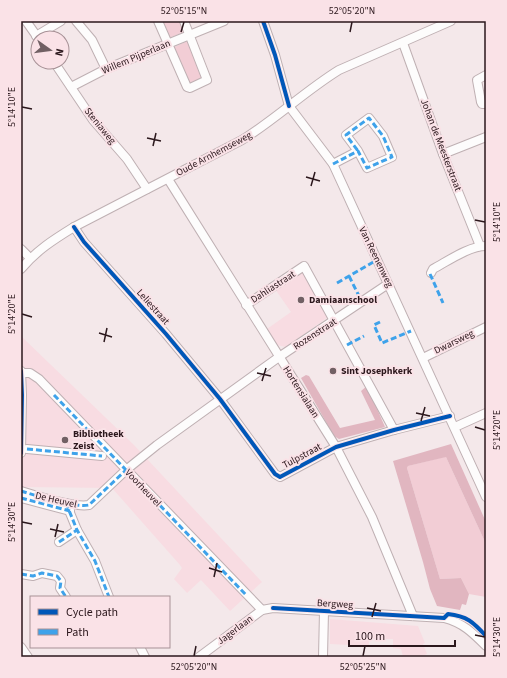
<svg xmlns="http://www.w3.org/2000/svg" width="507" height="678" font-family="'Source Sans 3',sans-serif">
  <rect width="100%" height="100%" fill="#f4e8ea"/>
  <!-- built -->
  <g fill="#f8dce2">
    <polygon points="303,271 328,317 286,347 277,345 267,329 291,312 275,289"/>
    <polygon points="21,336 134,445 262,582 230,611 201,580 187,593 174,579 182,568 180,565 112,488 21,487"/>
    <polygon points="330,619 418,626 425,643 423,644 427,654 419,657 403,657 401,649 393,648 393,639 372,639 369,641 369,646 330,644"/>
  </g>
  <!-- green -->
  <g fill="#f2cdd5">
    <polygon points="162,21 182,21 186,31 169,38"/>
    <polygon points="188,41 202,79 190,85 172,48"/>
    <polygon points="444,457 446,457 486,544 486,597 469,594 461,578 440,579 407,468 408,466"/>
  </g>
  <!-- forest -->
  <g fill="#e1b6c0">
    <polygon points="306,375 309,376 340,428 375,420 361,391 367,386 385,427 339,439 334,436 301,378"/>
    <polygon points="451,444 486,522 486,544 446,457 408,466 407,468 440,579 461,578 469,594 466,605 462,604 460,610 437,606 430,589 423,562 393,461"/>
  </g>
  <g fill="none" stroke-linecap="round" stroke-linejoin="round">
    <defs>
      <g id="street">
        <polyline points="26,21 38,38"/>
        <polyline points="76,21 92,40 106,69"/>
        <polyline points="158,21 187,87 190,88 207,80 184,21"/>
        <polyline points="263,21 275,55 289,106 333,164 486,497"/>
        <polyline points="36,36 61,21"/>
        <polyline points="403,43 443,154 480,246"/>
        <polyline points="54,62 93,120 127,159 147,189"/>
        <polyline points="486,75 477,80 481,102 482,104 486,104"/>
        <polyline points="71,87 106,69 224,21"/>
        <polyline points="443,154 486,137"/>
        <polyline points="333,164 358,151 367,168 392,157 383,136 369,118 346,135 358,151"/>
        <polyline points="168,179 336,447 372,517 413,616"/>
        <polyline points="74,227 84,242 166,334 220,399 275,474 280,477 336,447 394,430 450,416"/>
        <polyline points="21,249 30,258"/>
        <path d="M21 269C37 250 53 240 74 227L242 140C276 119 305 91 339 70L451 21"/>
        <path d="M431 273 433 269C448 261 469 246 486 246"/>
        <polyline points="246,305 304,266 394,430"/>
        <polyline points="423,358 486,327"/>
        <polyline points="21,371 22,395 21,453"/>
        <polyline points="22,373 30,373 39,379 262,610"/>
        <polyline points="455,427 486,413"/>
        <polyline points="27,449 102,456"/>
        <path d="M21 491C37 496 74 508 89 505L126 470 157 445 279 357 388 284"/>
        <polyline points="21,498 70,511"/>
        <polyline points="66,503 77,530 95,561 109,597"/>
        <polyline points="59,542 77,530"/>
        <polyline points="21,574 33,576 42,573 57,576 61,581 60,588 66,597"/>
        <polyline points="21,647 28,657"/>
        <polyline points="140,647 145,657"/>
        <path d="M199 657 262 610 273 608 444 618C463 623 472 632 486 646"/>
        <polyline points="323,657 324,611"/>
      </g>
    </defs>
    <!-- street casing -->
    <use href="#street" stroke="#bfb0b3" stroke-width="10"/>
    <!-- street -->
    <use href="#street" stroke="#fdfcfc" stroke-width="8"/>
    <!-- quiet -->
    <g stroke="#3ea2ea" stroke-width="3" stroke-dasharray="6 3" stroke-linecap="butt">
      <polyline points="333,164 358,151 367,168 392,157 383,136 369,118 346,135 358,151"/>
      <polyline points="430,274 443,303"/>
      <polyline points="349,276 362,302"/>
      <polyline points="337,283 377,260"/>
      <polyline points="380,322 374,325 382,343 411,331"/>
      <polyline points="347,345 364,336"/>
      <polyline points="54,395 247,596"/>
      <polyline points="27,449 102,456"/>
      <path d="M21 491C37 496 74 508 89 505L126 470"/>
      <polyline points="21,498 70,511"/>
      <polyline points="66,503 77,530 95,561 109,597"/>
      <polyline points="59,542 77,530"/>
      <polyline points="21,574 33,576 42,573 57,576 61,581 60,588 66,597"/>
    </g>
    <defs>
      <g id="cycleway">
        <polyline points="263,21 275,55 289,106"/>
        <polyline points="74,227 84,242 166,334 220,399 275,474 280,477 336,447 394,430 450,416"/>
        <polyline points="21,371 22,395 21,453"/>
        <path d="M273 608 444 618 448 614C467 616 473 622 486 636"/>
      </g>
    </defs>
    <!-- cycleway casing -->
    <use href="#cycleway" stroke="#fae2e7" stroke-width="6"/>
    <!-- cycleway -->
    <use href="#cycleway" stroke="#0057b8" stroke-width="4"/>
  </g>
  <!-- ticks -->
  <path fill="none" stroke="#2b171c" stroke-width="1.5" d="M181 32 184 22M350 32 352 22M22 107 32 109M147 138 161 141M153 146 156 133M306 177 320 181M311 186 315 172M475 220 485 222M22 314 32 317M99 333 112 337M104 342 107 328M257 373 271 376M262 381 266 368M416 413 430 416M421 421 425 407M475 427 485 430M22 522 32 524M50 529 64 532M55 537 58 524M209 568 222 572M214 577 217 563M367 608 381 611M372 617 376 603M475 635 485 637M194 656 196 646M363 656 365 646"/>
  <!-- markers -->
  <g fill="#716064" stroke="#fae2e7" stroke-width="1.5">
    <circle cx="301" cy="300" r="4"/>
    <circle cx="333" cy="371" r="4"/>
    <circle cx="65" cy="440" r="4"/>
  </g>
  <g text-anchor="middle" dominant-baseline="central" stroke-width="4" stroke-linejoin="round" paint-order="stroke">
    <!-- street labels -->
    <g font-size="10" fill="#2b171c" stroke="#fae2e7">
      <text transform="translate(136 57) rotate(-23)">Willem Pijperlaan</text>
      <text transform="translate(100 126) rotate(51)">Steniaweg</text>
      <text transform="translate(441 145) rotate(69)">Johan de Meesterstraat</text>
      <text transform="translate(214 154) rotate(-28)">Oude Arnhemseweg</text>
      <text transform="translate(376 257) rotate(64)">Van Reenenweg</text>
      <text transform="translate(273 287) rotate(-33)">Dahliastraat</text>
      <text transform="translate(153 307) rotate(48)">Leliestraat</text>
      <text transform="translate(315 334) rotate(-33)">Rozenstraat</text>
      <text transform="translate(454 342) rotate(-26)">Dwarsweg</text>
      <text transform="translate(301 392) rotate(58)">Hortensialaan</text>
      <text transform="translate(302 456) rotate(-28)">Tulpstraat</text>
      <text transform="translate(143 488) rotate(46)">Voorheuvel</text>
      <text transform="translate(56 500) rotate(13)">De Heuvel</text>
      <text transform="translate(335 604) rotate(3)">Bergweg</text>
      <text transform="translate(235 630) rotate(-37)">Jagerlaan</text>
    </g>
    <!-- poi labels -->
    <g font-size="10" font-weight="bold" fill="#2b171c" stroke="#fae2e7" text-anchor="start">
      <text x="309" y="300">Damiaanschool</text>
      <text x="341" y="371">Sint Josephkerk</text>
      <text x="73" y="434">Bibliotheek<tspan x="73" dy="12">Zeist</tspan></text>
    </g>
  </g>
  <!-- border -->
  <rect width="507" height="678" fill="none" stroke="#fae2e7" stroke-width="44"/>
  <!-- legend -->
  <rect x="30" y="596" width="140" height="52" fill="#fae2e7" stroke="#a79196"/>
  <rect x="38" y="609" width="20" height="6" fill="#0057b8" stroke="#a79196"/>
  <text x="66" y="616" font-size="12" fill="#2b171c">Cycle path</text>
  <rect x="38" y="629" width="20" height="6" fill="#3ea2ea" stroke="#a79196"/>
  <text x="66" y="636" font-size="12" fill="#2b171c">Path</text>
  <!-- north arrow -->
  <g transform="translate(50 50) rotate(104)"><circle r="19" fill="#fae2e7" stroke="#a79196"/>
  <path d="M0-3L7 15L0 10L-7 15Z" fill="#716064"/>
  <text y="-6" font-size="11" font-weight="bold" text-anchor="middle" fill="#2b171c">N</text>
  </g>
  <!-- scale -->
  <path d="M349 640v6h106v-6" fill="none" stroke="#2b171c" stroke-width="2"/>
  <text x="355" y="640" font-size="12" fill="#2b171c" stroke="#fae2e7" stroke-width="3" paint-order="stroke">100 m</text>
  <rect x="22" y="22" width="463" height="634" fill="none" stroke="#2b171c" stroke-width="1.5"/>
  <g font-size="10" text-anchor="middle" fill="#2b171c">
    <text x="184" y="14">52°05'15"N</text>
    <text x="352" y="14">52°05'20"N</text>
    <text transform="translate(11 107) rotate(-90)" y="4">5°14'10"E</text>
    <text transform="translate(496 222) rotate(-90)" y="4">5°14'10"E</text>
    <text transform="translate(11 314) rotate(-90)" y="4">5°14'20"E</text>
    <text transform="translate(496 430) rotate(-90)" y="4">5°14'20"E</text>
    <text transform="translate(11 522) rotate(-90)" y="4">5°14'30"E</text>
    <text transform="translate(496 637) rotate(-90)" y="4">5°14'30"E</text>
    <text x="194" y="670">52°05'20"N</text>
    <text x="363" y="670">52°05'25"N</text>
  </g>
</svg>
